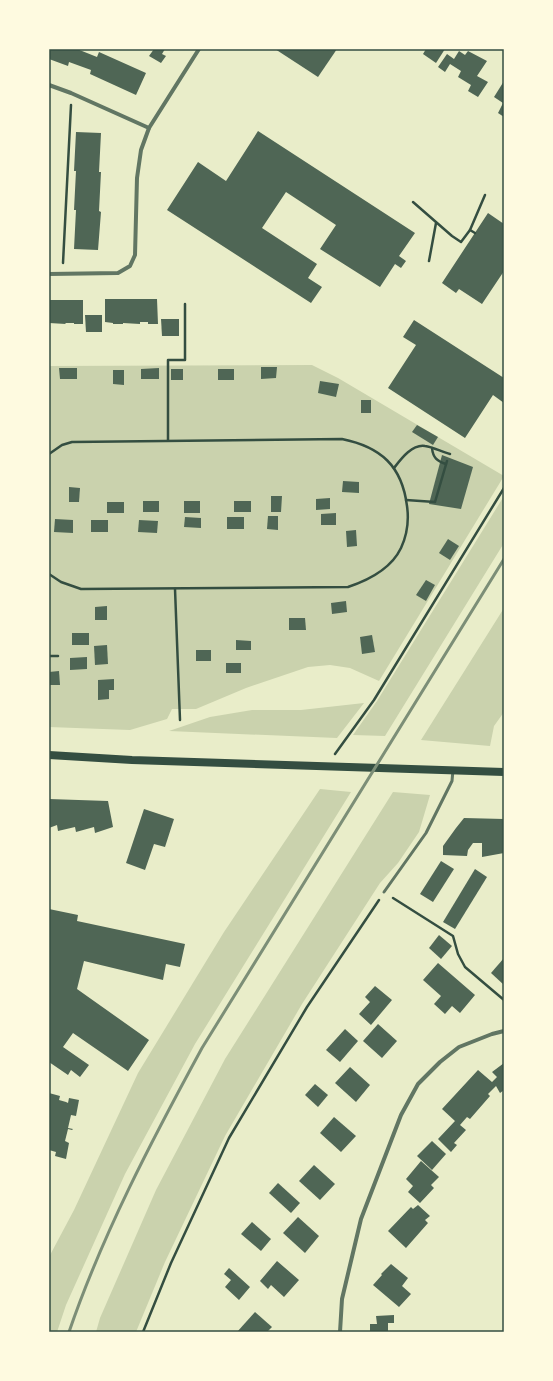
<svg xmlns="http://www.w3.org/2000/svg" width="553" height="1381" font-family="Cabin,sans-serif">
  <rect width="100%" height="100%" fill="#e9edc9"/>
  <!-- green -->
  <g fill="#cad2ad">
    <polygon points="312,365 338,378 504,476 379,681 350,668 330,665 308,667 246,688 196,709 172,709 167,719 130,730 49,727 49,366"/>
    <polygon points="504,496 504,543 385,736 353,735 377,701"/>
    <polygon points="504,608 504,712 494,726 490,746 421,740"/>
    <polygon points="364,703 337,738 169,731 210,717 252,710 301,710"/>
    <polygon points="320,789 351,792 195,1044 125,1174 66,1305 57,1332 49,1332 49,1257 74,1210 138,1073 224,932"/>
    <polygon points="393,792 430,795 419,832 398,863 380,883 302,1004 225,1136 165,1262 136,1332 96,1332 100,1318 156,1190 225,1059"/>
  </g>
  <!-- building -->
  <g fill="#4f6655">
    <polygon points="49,49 77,49 97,57 99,52 146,73 136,95 90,74 91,70 69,62 68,66 49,59"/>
    <polygon points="154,49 165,49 162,54 166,56 161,63 149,56"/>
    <polygon points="275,49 337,49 318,77"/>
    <polygon points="426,49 445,49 436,63 423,54"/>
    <polygon points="459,51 465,55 468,51 487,61 477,76 488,82 478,97 468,91 471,85 458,77 461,71 450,64 445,72 438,67 447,54 454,59"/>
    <polygon points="504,81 504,117 498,113 503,103 494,97"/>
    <polygon points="258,131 415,233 399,256 406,261 401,268 395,264 380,287 320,249 336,225 286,192 262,228 317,264 308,278 322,287 311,303 167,210 198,162 226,181"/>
    <polygon points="76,132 101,133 99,172 101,172 99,211 101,212 98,250 74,249 76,210 74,210 76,171 74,171"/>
    <polygon points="488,213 504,224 504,271 482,304 459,289 456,293 442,283"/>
    <polygon points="105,299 157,299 158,324 148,324 148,322 140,322 140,324 123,323 123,324 113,324 113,323 105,322"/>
    <polygon points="49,300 83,300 83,324 74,324 74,323 65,323 66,324 49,323"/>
    <polygon points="85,315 102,315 102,332 86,332"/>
    <polygon points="161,319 179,319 179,336 162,336"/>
    <polygon points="414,320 504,378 504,403 493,395 465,438 388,388 416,345 403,337"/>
    <polygon points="261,367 277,367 276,378 261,379"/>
    <polygon points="59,368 77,368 77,379 60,379"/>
    <polygon points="159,368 159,379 141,379 141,369"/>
    <rect x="171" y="369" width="12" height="11"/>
    <rect x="218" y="369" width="16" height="11"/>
    <polygon points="113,370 124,370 124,385 113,384"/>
    <polygon points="320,381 339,384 336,397 318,393"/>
    <rect x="361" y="400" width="10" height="13"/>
    <polygon points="417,425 438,437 433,445 412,432"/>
    <polygon points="442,455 473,467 461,509 429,504"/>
    <polygon points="343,481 359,482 359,493 342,492"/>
    <polygon points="69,487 80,488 79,502 69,502"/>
    <polygon points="271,496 282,496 281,512 271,512"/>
    <polygon points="330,498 330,509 316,510 316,499"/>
    <rect x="143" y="501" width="16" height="11"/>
    <rect x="184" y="501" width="16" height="12"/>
    <rect x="234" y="501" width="17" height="11"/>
    <rect x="107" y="502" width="17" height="11"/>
    <polygon points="336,513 336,525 321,525 321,514"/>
    <polygon points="268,516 278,516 278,530 267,529"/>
    <polygon points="185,517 201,518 201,528 184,527"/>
    <rect x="227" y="517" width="17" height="12"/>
    <polygon points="55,519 73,520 73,533 54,532"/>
    <rect x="91" y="520" width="17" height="12"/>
    <polygon points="139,520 158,521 157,533 138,532"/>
    <polygon points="356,530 357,546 347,547 346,531"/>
    <polygon points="448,539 459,546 450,560 439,553"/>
    <polygon points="426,580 435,585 426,601 416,595"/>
    <polygon points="346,601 347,612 332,614 331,603"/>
    <polygon points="107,606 107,620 95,620 95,607"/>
    <polygon points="289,618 305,618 306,630 289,630"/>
    <rect x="72" y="633" width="17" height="12"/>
    <polygon points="372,635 375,652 362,654 360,637"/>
    <polygon points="236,640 251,641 251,650 236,650"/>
    <polygon points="107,645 108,664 95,665 94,646"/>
    <rect x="196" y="650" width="15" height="11"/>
    <polygon points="87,657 87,669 70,670 70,658"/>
    <rect x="226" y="663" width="15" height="10"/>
    <polygon points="59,671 60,685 49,685 49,672"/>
    <polygon points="114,679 114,690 109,690 109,699 98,700 98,680"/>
    <polygon points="49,799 108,801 113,827 95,833 94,827 76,832 75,827 58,831 57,825 49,828"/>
    <polygon points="144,809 174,819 165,847 154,844 145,870 126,863"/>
    <polygon points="464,818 504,819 504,853 482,857 482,843 473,843 468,850 467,856 443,855 443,846 456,828"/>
    <polygon points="441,861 454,869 433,902 420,894"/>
    <polygon points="475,869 487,877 455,929 443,922"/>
    <polygon points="49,909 78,915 77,921 185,944 180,967 166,964 163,980 84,961 77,989 149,1040 128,1071 73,1033 63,1047 89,1065 80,1077 71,1070 68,1075 49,1062 49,1016 50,1015 49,1014 49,960 50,955 49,955"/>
    <polygon points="439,935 452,946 441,959 429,948"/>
    <polygon points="504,958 504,985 491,973"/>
    <polygon points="438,963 475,995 460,1013 452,1006 445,1014 434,1004 441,996 423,980"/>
    <polygon points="375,986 392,1000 371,1025 359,1014 370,1002 365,997"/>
    <polygon points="378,1024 397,1041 382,1058 363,1041"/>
    <polygon points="345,1029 358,1041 340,1062 326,1050"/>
    <polygon points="504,1063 504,1090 500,1093 496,1086 488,1094 490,1096 470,1119 467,1117 460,1125 466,1130 454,1143 457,1145 451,1152 438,1139 455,1121 442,1109 478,1070 492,1082 497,1077 492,1072"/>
    <polygon points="350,1067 370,1085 356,1102 335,1083"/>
    <polygon points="315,1084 328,1095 318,1107 305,1095"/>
    <polygon points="49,1093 60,1096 59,1100 66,1102 68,1103 69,1098 79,1100 76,1116 71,1115 68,1128 73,1129 72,1130 68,1129 65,1141 69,1143 66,1159 55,1156 56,1152 49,1150"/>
    <polygon points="334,1117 356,1136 341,1152 320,1133"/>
    <polygon points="432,1141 446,1154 432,1170 417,1156"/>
    <polygon points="421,1161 439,1177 431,1185 434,1188 420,1203 408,1192 413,1186 406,1179"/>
    <polygon points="314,1165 335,1184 320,1200 299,1181"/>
    <polygon points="278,1183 300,1203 291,1213 269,1193"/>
    <polygon points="418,1205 430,1216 425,1220 428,1223 406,1248 388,1231 411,1207 413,1209"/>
    <polygon points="298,1217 319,1236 305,1253 283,1233"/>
    <polygon points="252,1222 271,1239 261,1251 241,1234"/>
    <polygon points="277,1261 299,1280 284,1297 271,1285 268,1289 260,1281"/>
    <polygon points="391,1264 408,1278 402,1286 411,1294 399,1307 373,1285 382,1275 381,1274"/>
    <polygon points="229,1268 250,1287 239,1300 225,1287 231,1280 224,1274"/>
    <polygon points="255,1312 272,1327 267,1332 237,1332"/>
    <polygon points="394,1315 394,1323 388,1323 388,1332 370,1332 370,1324 377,1324 376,1316"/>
  </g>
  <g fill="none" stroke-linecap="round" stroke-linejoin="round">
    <!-- path -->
    <g stroke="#344e41" stroke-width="2.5">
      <polyline points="413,202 452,236 461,242 470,230 485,195"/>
      <polyline points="470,230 475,233"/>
      <polyline points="429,261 436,223"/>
      <polyline points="63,263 71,105"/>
      <polyline points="168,440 168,360 185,360 185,304"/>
      <path d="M432 448C433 458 437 461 446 464"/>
      <path d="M49 454 62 445 72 442 342 439C381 447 402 466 407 506 409 520 407 535 401 548 391 569 369 580 348 587L81 589 61 582 49 574"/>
      <path d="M394 468C401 459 412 444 425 446 433 447 442 452 450 454"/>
      <polyline points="406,500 435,502 447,461"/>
      <polyline points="175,589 180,720"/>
      <polyline points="49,656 58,656"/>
      <polyline points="335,754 374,700 504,488"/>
      <polyline points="393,898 453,936 458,954 465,967 504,1000"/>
      <polyline points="143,1332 171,1263 229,1138 307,1007 379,900"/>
    </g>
    <!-- service -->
    <polyline stroke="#617663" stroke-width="3" points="384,892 426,833 452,781 453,770"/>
    <!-- minor -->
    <g stroke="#617663" stroke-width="4">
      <polyline points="49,85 71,93 149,128"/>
      <polyline points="49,274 118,273 130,266 135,255 137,178 141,150 149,128 199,49"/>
      <polyline points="340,1332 342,1299 361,1219 401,1115 418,1084 440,1062 459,1047 492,1034 504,1031"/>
    </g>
    <!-- secondary -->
    <polyline stroke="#344e41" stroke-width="8" points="49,755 132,760 504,772"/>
    <!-- rail -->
    <path stroke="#7c8e77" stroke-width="3" d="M69 1332C103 1233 152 1140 202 1048L504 559"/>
  </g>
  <!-- border -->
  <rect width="553" height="1381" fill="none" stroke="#fefae0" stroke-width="100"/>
  <rect x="50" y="50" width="453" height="1281" fill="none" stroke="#344e41" stroke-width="1.5"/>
</svg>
